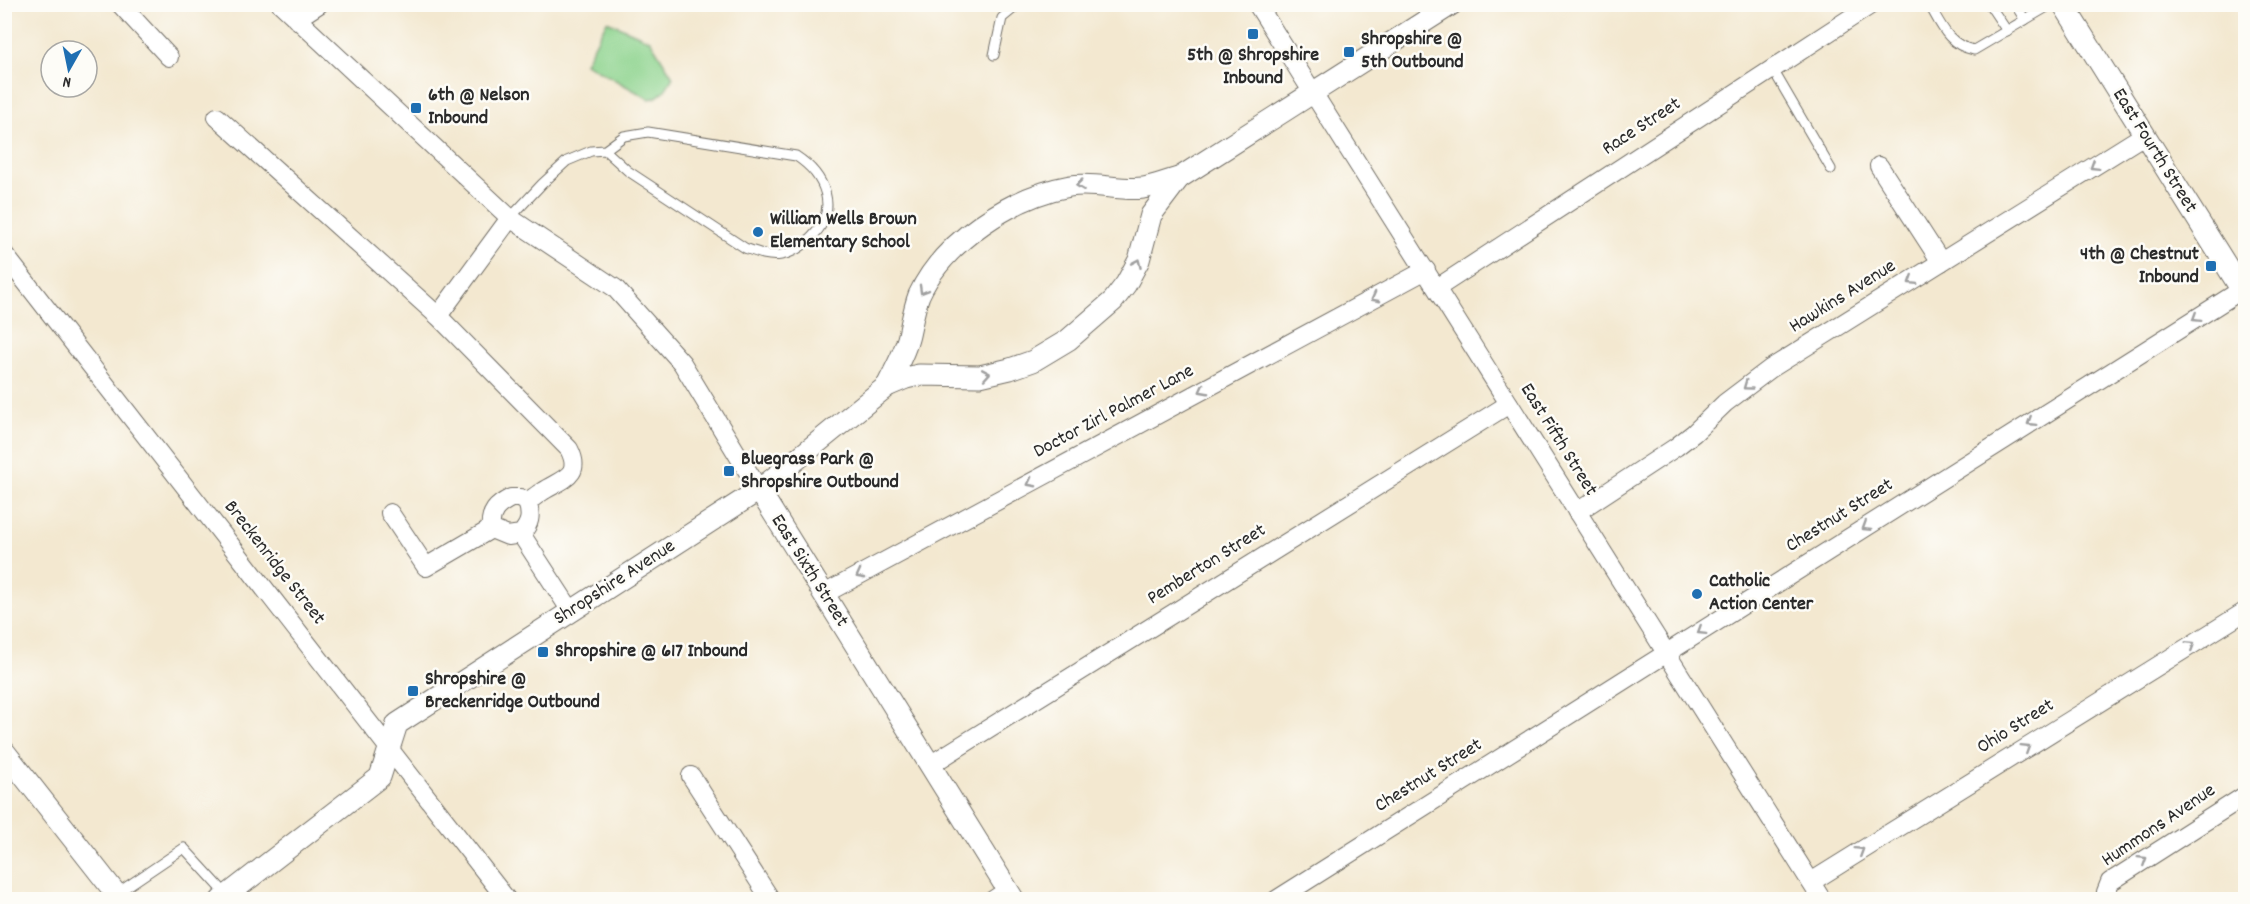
<svg xmlns="http://www.w3.org/2000/svg" width="2250" height="904" font-family="Dekko,sans-serif">
  <rect width="100%" height="100%" fill="#fdfcf7"/>
  <filter id="ink" filterUnits="userSpaceOnUse"><feTurbulence type="fractalNoise" baseFrequency=".0167" numOctaves="2"/><feDisplacementMap in="SourceGraphic" scale="12" xChannelSelector="R" yChannelSelector="G"/><feConvolveMatrix kernelMatrix="1 2 1 2 8 2 1 2 1" color-interpolation-filters="sRGB"/></filter>
  <filter id="wash" filterUnits="userSpaceOnUse"><feTurbulence type="fractalNoise" baseFrequency=".008" numOctaves="4" result="noise"/><feDisplacementMap in="SourceGraphic" scale="24" xChannelSelector="R" yChannelSelector="G"/><feGaussianBlur stdDeviation="1.35" result="paint"/><feColorMatrix in="noise" values="0 0 0 0 0 0 0 0 0 0 0 0 0 0 0 0 0 1.4 0 .05"/><feComposite in="paint" operator="in"/></filter>
  <g filter="url(#wash)">
    <rect width="100%" height="100%" fill="#f3e8d0"/>
    <!-- green -->
    <path fill="#8cd38d" stroke="#5c7f5c" stroke-width="1.5" d="M607 21 650 40 673 77C667 88 661 98 649 99L585 63Z"/>
  </g>
  <g filter="url(#ink)">
    <g fill="none" stroke-linecap="round" stroke-linejoin="round">
      <defs>
        <g id="service">
          <path d="M1929 4C1941 25 1949 46 1974 50L2052 4"/>
          <polyline points="1989,4 2007,31"/>
          <polyline points="2015,4 2025,20"/>
          <polyline points="994,55 1002,18 1019,4"/>
          <polyline points="1772,68 1831,169"/>
          <path d="M510 218 542 184 567 161 591 151 605 150 624 136 648 132 796 156C825 175 840 209 812 237 803 246 794 253 781 255 768 257 756 252 745 248L628 171 605 150"/>
          <polyline points="116,894 184,848 227,895"/>
        </g>
        <g id="minor">
          <polyline points="120,4 169,57"/>
          <polyline points="281,4 510,218 615,288 682,363 759,490"/>
          <polyline points="1257,4 1822,900"/>
          <polyline points="296,19 319,4"/>
          <path d="M217 117 438 316 569 449C583 476 562 479 543 491 538 494 533 498 527 502"/>
          <polyline points="1879,166 1941,262"/>
          <polyline points="4,254 507,900"/>
          <polyline points="1437,288 1872,4"/>
          <polyline points="438,316 510,218"/>
          <path d="M511 498H520L527 502C532 516 530 524 521 534L508 536 491 529C489 512 497 505 511 498Z"/>
          <polyline points="1577,512 1676,447 1694,433 1725,403 1770,369 2144,135"/>
          <polyline points="390,513 426,567 491,529"/>
          <polyline points="521,534 571,611"/>
          <polyline points="824,594 1426,270"/>
          <polyline points="930,765 1509,404"/>
          <polyline points="691,776 771,900"/>
          <polyline points="1811,882 2246,611"/>
          <polyline points="993,900 1008,890"/>
          <polyline points="1276,900 2246,287"/>
          <polyline points="2105,900 2106,892 2110,882 2246,795"/>
        </g>
        <g id="tertiary">
          <polyline points="2063,4 2246,297"/>
          <path d="M887 386C895 369 905 353 909 335 912 322 914 308 919 295 944 241 1013 196 1070 186 1095 182 1120 191 1143 188 1155 186 1167 181 1179 178L1452 4"/>
          <polyline points="759,490 1014,900"/>
          <polyline points="4,751 121,900"/>
          <polyline points="221,900 380,777 397,724 759,490 887,386 906,378 919,375 980,376 1010,369 1033,361 1068,340 1113,301 1126,284 1139,260 1151,215 1179,178"/>
        </g>
      </defs>
      <!-- service casing -->
      <use href="#service" stroke="#716d65" stroke-width="11"/>
      <!-- minor casing -->
      <use href="#minor" stroke="#716d65" stroke-width="20"/>
      <!-- tertiary casing -->
      <use href="#tertiary" stroke="#716d65" stroke-width="23"/>
      <!-- service -->
      <use href="#service" stroke="#fff" stroke-width="9"/>
      <!-- minor -->
      <use href="#minor" stroke="#fff" stroke-width="18"/>
      <!-- tertiary -->
      <use href="#tertiary" stroke="#fff" stroke-width="21"/>
    </g>
    <!-- one-way arrows -->
    <defs><path id="oneway-chevron" d="M-2-3.5L2.5 0L-2 3.5" fill="none" stroke-width="1.6" stroke-linecap="round" stroke-linejoin="round" transform="scale(1.5)"/></defs>
    <g stroke="#a0a0a0">
      <use href="#oneway-chevron" transform="translate(2094 166) rotate(148)"/>
      <use href="#oneway-chevron" transform="translate(1080 185) rotate(173)"/>
      <use href="#oneway-chevron" transform="translate(1137 263) rotate(-66)"/>
      <use href="#oneway-chevron" transform="translate(1912 281) rotate(148)"/>
      <use href="#oneway-chevron" transform="translate(923 290) rotate(120)"/>
      <use href="#oneway-chevron" transform="translate(1375 298) rotate(152)"/>
      <use href="#oneway-chevron" transform="translate(2196 318) rotate(148)"/>
      <use href="#oneway-chevron" transform="translate(986 374) rotate(-10)"/>
      <use href="#oneway-chevron" transform="translate(1747 386) rotate(144)"/>
      <use href="#oneway-chevron" transform="translate(1203 390) rotate(152)"/>
      <use href="#oneway-chevron" transform="translate(2031 422) rotate(148)"/>
      <use href="#oneway-chevron" transform="translate(1031 483) rotate(152)"/>
      <use href="#oneway-chevron" transform="translate(1866 527) rotate(148)"/>
      <use href="#oneway-chevron" transform="translate(860 575) rotate(152)"/>
      <use href="#oneway-chevron" transform="translate(1701 631) rotate(148)"/>
      <use href="#oneway-chevron" transform="translate(2191 645) rotate(-32)"/>
      <use href="#oneway-chevron" transform="translate(2026 748) rotate(-32)"/>
      <use href="#oneway-chevron" transform="translate(1860 851) rotate(-32)"/>
      <use href="#oneway-chevron" transform="translate(2143 860) rotate(-32)"/>
    </g>
  </g>
  <!-- markers -->
  <g fill="#1f6fb2" stroke="#fdfcf7" stroke-width="2">
    <rect x="1247" y="28" width="12" height="12" rx="3"/>
    <rect x="1343" y="46" width="12" height="12" rx="3"/>
    <rect x="410" y="102" width="12" height="12" rx="3"/>
    <circle cx="758" cy="232" r="6"/>
    <rect x="2205" y="260" width="12" height="12" rx="3"/>
    <rect x="723" y="465" width="12" height="12" rx="3"/>
    <circle cx="1697" cy="594" r="6"/>
    <rect x="537" y="646" width="12" height="12" rx="3"/>
    <rect x="407" y="685" width="12" height="12" rx="3"/>
  </g>
  <g text-anchor="middle" dominant-baseline="central" stroke-width="5" stroke-linejoin="round" paint-order="stroke">
    <!-- poi labels -->
    <g font-size="20" font-weight="bold" fill="#2b2b2b" stroke="#fdfcf7" text-anchor="start">
      <text x="1361" y="40">Shropshire @<tspan x="1361" dy="23">5th Outbound</tspan></text>
      <text x="1253" y="56" text-anchor="middle">5th @ Shropshire<tspan x="1253" dy="23">Inbound</tspan></text>
      <text x="428" y="96">6th @ Nelson<tspan x="428" dy="23">Inbound</tspan></text>
      <text x="770" y="220">William Wells Brown<tspan x="770" dy="23">Elementary School</tspan></text>
      <text x="2199" y="255" text-anchor="end">4th @ Chestnut<tspan x="2199" dy="23">Inbound</tspan></text>
      <text x="741" y="460">Bluegrass Park @<tspan x="741" dy="23">Shropshire Outbound</tspan></text>
      <text x="1709" y="582">Catholic<tspan x="1709" dy="23">Action Center</tspan></text>
      <text x="555" y="652">Shropshire @ 617 Inbound</text>
      <text x="425" y="680">Shropshire @<tspan x="425" dy="23">Breckenridge Outbound</tspan></text>
    </g>
    <!-- street labels -->
    <g font-size="20" fill="#2b2b2b" stroke="#fdfcf7">
      <text transform="translate(1642 127) rotate(-33)">Race Street</text>
      <text transform="translate(2154 151) rotate(58)">East Fourth Street</text>
      <text transform="translate(1843 297) rotate(-32)">Hawkins Avenue</text>
      <text transform="translate(1114 412) rotate(-28)">Doctor Zirl Palmer Lane</text>
      <text transform="translate(1558 440) rotate(58)">East Fifth Street</text>
      <text transform="translate(1840 516) rotate(-32)">Chestnut Street</text>
      <text transform="translate(274 563) rotate(52)">Breckenridge Street</text>
      <text transform="translate(1207 565) rotate(-32)">Pemberton Street</text>
      <text transform="translate(809 571) rotate(58)">East Sixth Street</text>
      <text transform="translate(615 583) rotate(-33)">Shropshire Avenue</text>
      <text transform="translate(2016 727) rotate(-32)">Ohio Street</text>
      <text transform="translate(1429 776) rotate(-32)">Chestnut Street</text>
      <text transform="translate(2159 826) rotate(-34)">Hummons Avenue</text>
    </g>
  </g>
  <!-- margin -->
  <rect width="2250" height="904" fill="none" stroke="#fdfcf7" stroke-width="24"/>
  <!-- north arrow -->
  <g transform="translate(69 69) rotate(189)"><circle r="28" fill="#fdfcf7" stroke="#a9a8a5" stroke-width="1.5"/>
  <path d="M0-4.5L10 22L0 15L-10 22Z" fill="#1f6fb2"/>
  <text y="-9" font-size="16" font-weight="bold" text-anchor="middle" fill="#2b2b2b">N</text>
  </g>
</svg>
